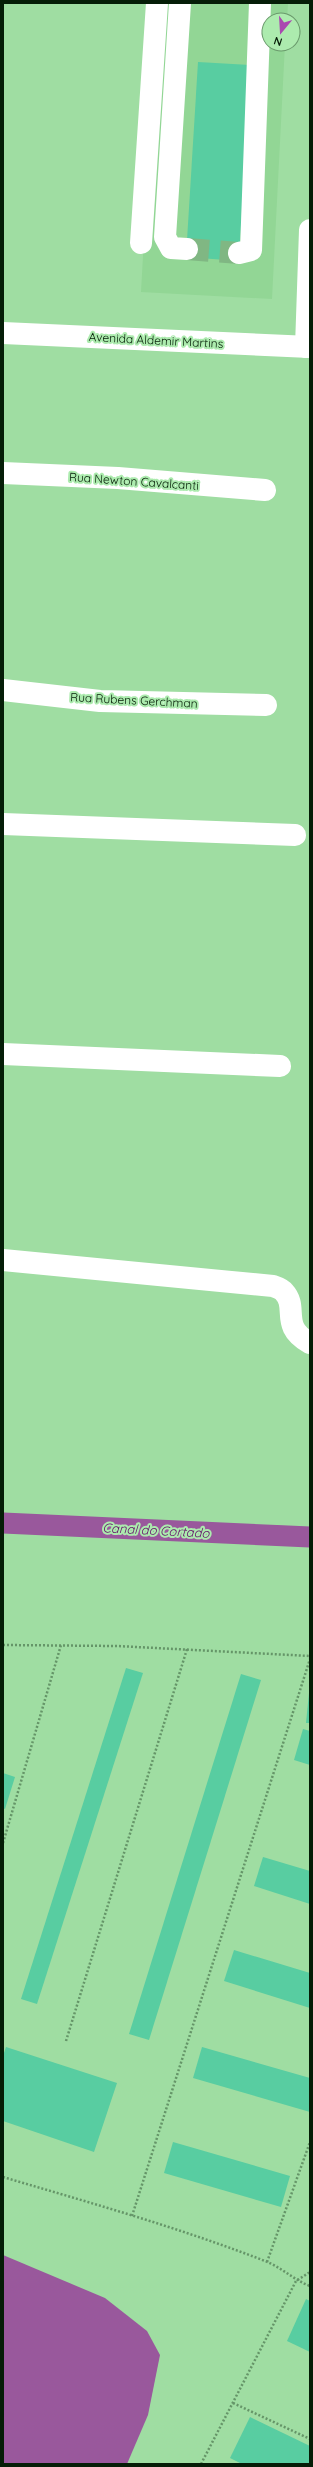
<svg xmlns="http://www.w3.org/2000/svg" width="313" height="2467" font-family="Quicksand,sans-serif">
  <rect width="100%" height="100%" fill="#9fdda2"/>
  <!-- built -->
  <polygon fill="#92d695" points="157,3 288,3 287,20 269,20 269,44 285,44 272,299 141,292"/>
  <!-- water -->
  <polygon fill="#99589c" points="3,2255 105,2298 147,2331 160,2355 148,2415 127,2464 3,2464"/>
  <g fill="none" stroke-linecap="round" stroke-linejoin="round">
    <!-- canal -->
    <polyline stroke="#99589c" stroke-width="21" points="3,1523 310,1537"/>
  </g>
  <!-- building -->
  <g fill="#58cda1">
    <polygon points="198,62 250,65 239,261 186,257"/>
    <polygon points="126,1668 143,1673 37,2004 21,1999"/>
    <polygon points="241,1674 261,1680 149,2040 129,2034"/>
    <polygon points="309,1693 310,1693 310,1723 306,1723"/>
    <polygon points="303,1729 310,1731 310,1765 294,1760"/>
    <polygon points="3,1773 15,1777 5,1809 3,1808"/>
    <polygon points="263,1857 310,1871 310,1904 254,1886"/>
    <polygon points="234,1950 310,1973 310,2008 224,1981"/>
    <polygon points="6,2047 117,2083 94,2152 3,2121 3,2056"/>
    <polygon points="202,2047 310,2078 310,2112 193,2078"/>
    <polygon points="173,2142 290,2176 281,2207 164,2173"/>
    <polygon points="306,2299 310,2301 310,2352 287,2341"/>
    <polygon points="250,2417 310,2446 310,2464 242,2464 230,2458"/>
  </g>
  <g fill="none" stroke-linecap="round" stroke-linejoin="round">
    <!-- minor-tunnel -->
    <polyline stroke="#80b783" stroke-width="22" stroke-dasharray="22 11" stroke-linecap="butt" points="187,249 239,253"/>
    <!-- path -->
    <g stroke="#659568" stroke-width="2.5" stroke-dasharray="2 2" stroke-linecap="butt">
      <polyline points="3,1645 117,1646 310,1656"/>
      <polyline points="3,1843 61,1645"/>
      <polyline points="66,2041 187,1649"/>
      <path d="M3 2177C91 2203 180 2228 265 2261 281 2267 294 2280 310 2286"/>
      <polyline points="132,2216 310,1659"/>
      <polyline points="267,2262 310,2142"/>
      <polyline points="233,2403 310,2439"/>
      <polyline points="201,2464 296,2281 310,2272"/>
    </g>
    <!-- minor -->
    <g stroke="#fff" stroke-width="22">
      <polyline points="180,3 165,237 171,248 187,249"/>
      <polyline points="141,243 157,3"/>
      <polyline points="239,253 251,250 260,3"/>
      <polyline points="3,333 310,347"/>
      <polyline points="306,347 310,230"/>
      <polyline points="3,473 118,478 265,490"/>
      <polyline points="3,690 100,701 266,705"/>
      <polyline points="3,824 295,835"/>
      <polyline points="3,1054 280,1066"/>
      <path d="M3 1260 273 1286C276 1287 282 1289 284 1292 299 1308 279 1326 310 1343"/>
    </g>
  </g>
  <g text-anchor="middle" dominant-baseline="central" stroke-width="4" stroke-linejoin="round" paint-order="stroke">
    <!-- street labels -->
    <g font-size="12" fill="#051d07" stroke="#acebae">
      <text transform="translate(156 340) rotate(3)">Avenida Aldemir Martins</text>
      <text transform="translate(134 481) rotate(4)">Rua Newton Cavalcanti</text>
      <text transform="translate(134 700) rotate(3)">Rua Rubens Gerchman</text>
    </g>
    <!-- water labels -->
    <g font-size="13" font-style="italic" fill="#620d68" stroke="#acebae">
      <text transform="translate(156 1530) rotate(3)">Canal do Cortado</text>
    </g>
  </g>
  <!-- border -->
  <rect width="313" height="2467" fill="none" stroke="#051d07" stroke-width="8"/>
  <!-- north arrow -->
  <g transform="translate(281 32) rotate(198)"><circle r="19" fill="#acebae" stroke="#69996b"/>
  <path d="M0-3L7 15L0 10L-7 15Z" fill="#aa48b0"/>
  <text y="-6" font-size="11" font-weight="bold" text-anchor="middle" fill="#051d07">N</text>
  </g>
</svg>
